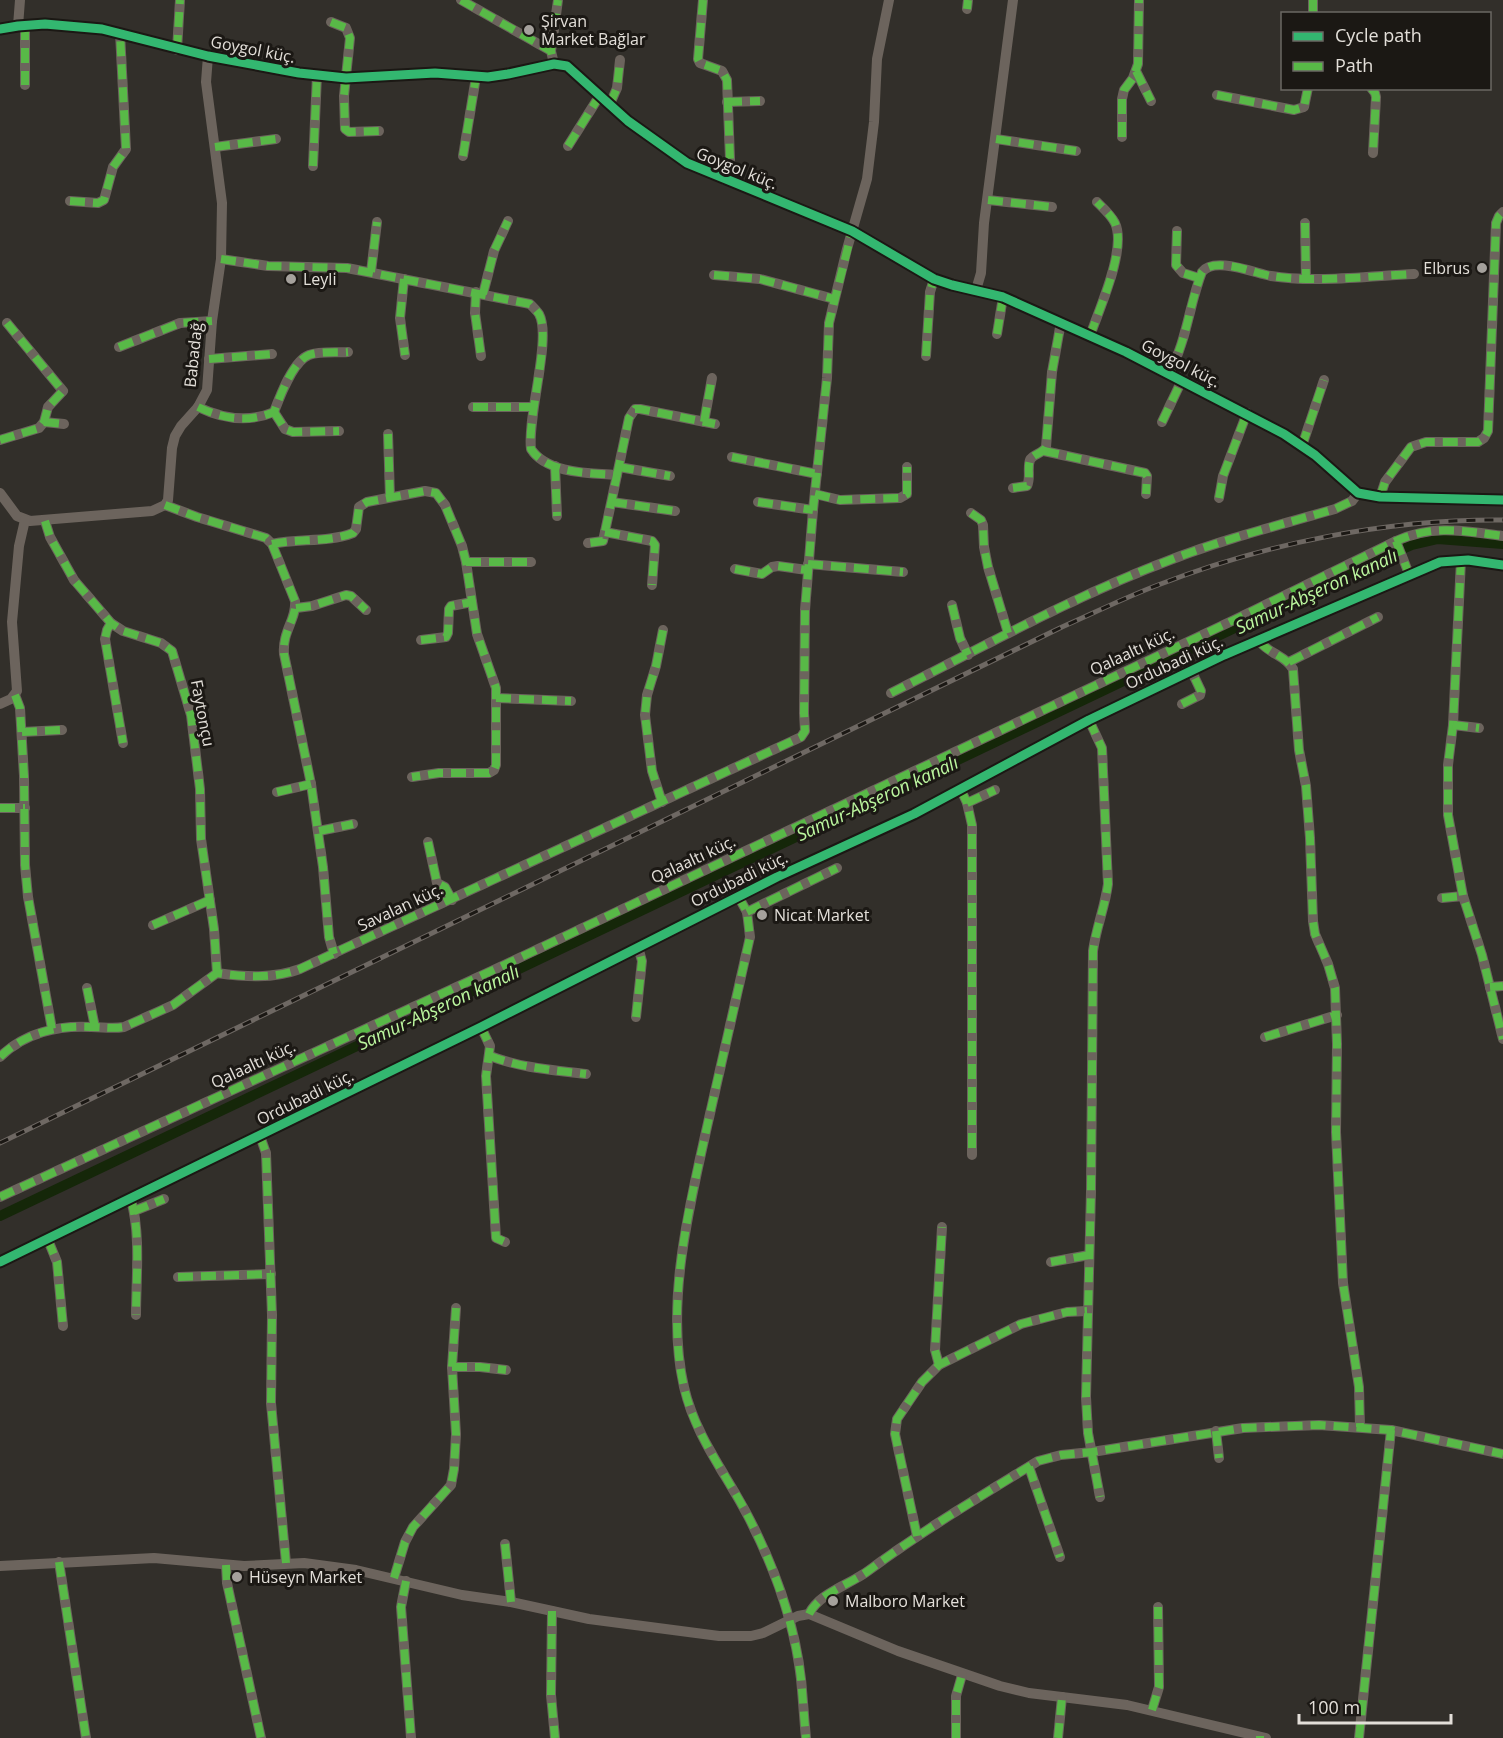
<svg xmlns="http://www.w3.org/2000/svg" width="1503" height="1738" font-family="'Open Sans',sans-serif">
  <rect width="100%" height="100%" fill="#322f2a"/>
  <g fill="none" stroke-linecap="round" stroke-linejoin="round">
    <!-- canal -->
    <polyline stroke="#152709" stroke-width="10" points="0,1216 1384,557 1412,545 1438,539 1503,544"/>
    <!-- minor -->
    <g stroke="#6c645d" stroke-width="10">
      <polyline points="461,0 551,51 554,64"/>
      <polyline points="703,0 698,59 700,63 722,71 727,80 730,159 729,172 725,180"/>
      <polyline points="1313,0 1313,14"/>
      <polyline points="967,9 968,0"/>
      <polyline points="331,22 346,28 350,38 344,96 345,129 349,132 379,131"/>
      <polyline points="25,25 25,85"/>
      <polyline points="18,26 20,0"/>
      <polyline points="0,29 18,26 45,24 102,29 208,56 299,73 346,78 435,73 488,77 508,74 554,64 567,66 628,121 687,163 852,231 934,279 952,285 1003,297 1126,352 1284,434 1315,455 1358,493 1380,497 1503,500"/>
      <polyline points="177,50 180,0"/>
      <polyline points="551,51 558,0"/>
      <polyline points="1136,71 1151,101"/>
      <polyline points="1371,88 1375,93 1376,97 1373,153"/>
      <polyline points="1217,95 1294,110 1304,107 1308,88"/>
      <polyline points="727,102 760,101"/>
      <polyline points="610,104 617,88 620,60"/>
      <polyline points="1122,137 1122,99 1124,90 1133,78 1138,64 1139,0"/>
      <polyline points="996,139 1076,151"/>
      <polyline points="568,146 600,95"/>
      <polyline points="215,147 276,139"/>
      <polyline points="463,156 476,77"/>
      <polyline points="313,166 317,75"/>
      <polyline points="988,200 1052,207"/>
      <polyline points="70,201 98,203 104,200 113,167 126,149 120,33"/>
      <polyline points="1305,223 1306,279"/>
      <polyline points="1177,231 1176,265 1183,273 1199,278"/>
      <path d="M221 259 268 266 347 268 530 304C533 307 537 311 539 314 552 337 527 417 531 449 547 474 591 473 617 475L603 541 588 543"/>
      <polyline points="371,272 377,222"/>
      <polyline points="714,275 760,279 834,299"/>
      <polyline points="404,279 400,318 405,355"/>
      <polyline points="976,290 981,273 984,223 1013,0"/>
      <polyline points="476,292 475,313 481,356"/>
      <polyline points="483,294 494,251 508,221"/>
      <polyline points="997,334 1003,297"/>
      <path d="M1090 336C1099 309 1127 249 1115 223 1111 215 1103 208 1097 202"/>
      <polyline points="119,347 180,323 212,321"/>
      <polyline points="926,356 930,292 934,279"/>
      <polyline points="209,359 272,354"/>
      <path d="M1169 373C1187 341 1189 305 1202 272 1214 256 1254 273 1271 276 1313 283 1371 276 1414 274"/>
      <path d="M198 407C223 419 248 423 274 412 280 396 293 361 309 355 320 351 336 353 348 352"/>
      <polyline points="473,407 533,407"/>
      <polyline points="274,412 285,429 293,432 339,431"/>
      <polyline points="44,422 64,424"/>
      <polyline points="704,422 712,378"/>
      <polyline points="1162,422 1182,380"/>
      <polyline points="388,434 390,497"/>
      <polyline points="0,440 39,428 44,422 48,407 63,391 7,323"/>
      <polyline points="1302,446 1324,380"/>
      <polyline points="1044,451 1145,473 1147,476 1146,494"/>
      <polyline points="732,457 817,474"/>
      <polyline points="555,466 557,516"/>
      <polyline points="619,467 670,476"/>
      <polyline points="617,475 629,418 635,409 640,409 715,424"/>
      <path d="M1013 488 1027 486C1031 478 1027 468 1030 460 1033 454 1042 454 1046 447L1052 372 1061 322"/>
      <polyline points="0,493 17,516 30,521 152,511 165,505 168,500 172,448 175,436 181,426 198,407 207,390 212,321 221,259 222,203 206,82 208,56"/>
      <polyline points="815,494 840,500 900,498 907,494 907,467"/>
      <polyline points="1380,497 1385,482 1411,447 1426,442 1478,442 1484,438 1488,431 1496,223 1499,216 1503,212"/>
      <polyline points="1219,498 1223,476 1247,413"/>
      <polyline points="612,502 675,511"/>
      <polyline points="758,502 813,510"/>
      <path d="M165 505 197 517 266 538 272 544 295 601C297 619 282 631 284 654L311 784 323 867 329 937 334 954"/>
      <polyline points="971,513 981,520 983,525 984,547 988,567 1008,633"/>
      <polyline points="45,521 50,537 74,580 111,623 123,631 161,643 172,651 191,715 200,789 201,839 214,929 217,973"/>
      <polyline points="605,532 652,541 655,545 652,585"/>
      <polyline points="1396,541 1409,574"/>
      <path d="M272 544C299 538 327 543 353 533L356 529 359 507 367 502 425 491 436 493 445 505 462 546 466 562 477 634 496 688V765L494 770 489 773H439L412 777"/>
      <polyline points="1461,560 1453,725 1448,765 1448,815 1463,896 1482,955 1503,1039"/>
      <polyline points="466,562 531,562"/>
      <polyline points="808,564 903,572"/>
      <polyline points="735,569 762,574 772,567 778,566 807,570"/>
      <polyline points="952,605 960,638 968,655"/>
      <polyline points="296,608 312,606 346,595 351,596 366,610"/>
      <polyline points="111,623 107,630 105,639 123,743"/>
      <polyline points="421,640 446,637 448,633 449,609 451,606 472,602"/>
      <path d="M1259 641C1269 654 1285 655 1293 669L1299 750 1306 786 1310 838 1313 921 1315 934 1328 964 1335 988 1337 1044 1336 1132 1343 1283 1359 1387 1360 1427"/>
      <polyline points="1289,662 1378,617"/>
      <path d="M891 693C983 647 1074 596 1170 560 1224 539 1280 525 1335 509L1352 501 1358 493"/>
      <polyline points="15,695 20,708 24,776 25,865 28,897 52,1029"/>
      <polyline points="496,698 571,701"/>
      <polyline points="0,704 11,699 17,691 12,622 19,546 25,520"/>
      <polyline points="1182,704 1200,695 1201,691 1191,670"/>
      <path d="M1089 720 1102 748 1108 884C1105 907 1096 928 1093 951L1091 1191 1086 1397 1088 1433 1100 1497"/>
      <polyline points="1453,725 1479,728"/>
      <polyline points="22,732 62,730"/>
      <polyline points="961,790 967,803 972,825 972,1155"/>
      <polyline points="277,792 311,784"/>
      <polyline points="662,802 652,771 645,715 647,695 656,666 663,630"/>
      <polyline points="967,803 995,790"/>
      <polyline points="0,808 25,808"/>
      <polyline points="319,831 353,824"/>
      <polyline points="428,842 437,883 445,887 452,900"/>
      <path d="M738 896 747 912 750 937C736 1000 721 1064 707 1127 689 1208 665 1304 684 1387 696 1439 729 1477 752 1524 776 1572 795 1626 801 1679 803 1699 804 1718 806 1738"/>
      <polyline points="1442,898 1463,896"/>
      <polyline points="747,912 837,868"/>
      <polyline points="153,925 210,900"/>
      <polyline points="1490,987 1503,986"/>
      <polyline points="87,988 95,1027"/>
      <polyline points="636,1017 642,961 638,947"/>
      <polyline points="481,1027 490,1046 486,1076 496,1238 505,1242"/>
      <polyline points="1265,1037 1337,1015"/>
      <path d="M490 1056C521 1068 553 1070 586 1074"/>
      <path d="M0 1057C24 1033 58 1025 91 1027 103 1027 112 1029 124 1027L173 1005 217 973C245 977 273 979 300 969L801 737 805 731 804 713 805 610 813 510 827 378 829 323 847 249 867 179 874 122 877 59 889 0"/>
      <polyline points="260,1136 266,1153 272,1315 271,1403 286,1563"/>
      <path d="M0 1197 500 967 1234 620 1396 541C1434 524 1464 531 1503 536"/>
      <path d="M131 1200C141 1234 136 1280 136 1315"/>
      <polyline points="134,1211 164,1199"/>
      <polyline points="48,1240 57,1262 63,1326"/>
      <polyline points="0,1262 481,1027 777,877 914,814 1089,720 1224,655 1440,562 1468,560 1503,565"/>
      <polyline points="1051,1262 1089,1255"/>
      <polyline points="178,1277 271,1274"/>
      <polyline points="939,1365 935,1350 942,1227"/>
      <polyline points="452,1367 480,1367 506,1370"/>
      <polyline points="1216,1431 1219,1458"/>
      <polyline points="1029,1467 1060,1557"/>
      <polyline points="917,1536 895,1434 897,1419 922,1382 939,1365 1021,1324 1067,1312 1087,1311"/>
      <polyline points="505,1544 511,1602"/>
      <polyline points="59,1562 86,1738"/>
      <polyline points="226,1565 227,1583 261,1738"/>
      <polyline points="0,1566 154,1558 244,1566 304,1563 356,1570 462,1595 511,1602 589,1619 719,1636 751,1636 763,1633 798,1616 809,1614 898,1651 1000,1686 1029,1693 1127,1705 1266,1738"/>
      <polyline points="394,1578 405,1542 413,1527 451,1485 454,1469 456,1434 452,1367 456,1308"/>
      <polyline points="406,1581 401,1607 411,1738"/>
      <polyline points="552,1611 551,1695 555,1738"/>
      <path d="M809 1614C819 1593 849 1585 868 1571 922 1531 981 1496 1038 1461L1061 1455 1092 1452 1243 1428 1319 1425 1391 1430 1503 1454"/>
      <polyline points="1152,1710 1159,1687 1158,1607"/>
      <polyline points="956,1738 956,1696 962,1675"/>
      <polyline points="1058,1738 1062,1697"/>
      <polyline points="1359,1738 1391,1430"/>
    </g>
    <defs>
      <path id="rail" d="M0 1143 1062 627C1094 613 1126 597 1158 585 1267 543 1387 519 1503 520"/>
    </defs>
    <!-- rail casing -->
    <use href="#rail" stroke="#6e6863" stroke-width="5"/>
    <!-- rail -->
    <use href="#rail" stroke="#1b1814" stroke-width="3" stroke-dasharray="9" stroke-linecap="butt"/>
    <!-- quiet -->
    <g stroke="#58b947" stroke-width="8" stroke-dasharray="15 8" stroke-linecap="butt">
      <polyline points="461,0 551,51 554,64"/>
      <polyline points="703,0 698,59 700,63 722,71 727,80 730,159 729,172 725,180"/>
      <polyline points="1313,0 1313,14"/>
      <polyline points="967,9 968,0"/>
      <polyline points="331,22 346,28 350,38 344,96 345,129 349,132 379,131"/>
      <polyline points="25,25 25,85"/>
      <polyline points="177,50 180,0"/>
      <polyline points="551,51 558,0"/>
      <polyline points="1136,71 1151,101"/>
      <polyline points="1371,88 1375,93 1376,97 1373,153"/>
      <polyline points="1217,95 1294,110 1304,107 1308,88"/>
      <polyline points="727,102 760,101"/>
      <polyline points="610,104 617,88 620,60"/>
      <polyline points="1122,137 1122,99 1124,90 1133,78 1138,64 1139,0"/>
      <polyline points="996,139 1076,151"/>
      <polyline points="568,146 600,95"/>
      <polyline points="215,147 276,139"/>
      <polyline points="463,156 476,77"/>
      <polyline points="313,166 317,75"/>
      <polyline points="988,200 1052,207"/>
      <polyline points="70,201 98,203 104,200 113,167 126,149 120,33"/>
      <polyline points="1305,223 1306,279"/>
      <polyline points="1177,231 1176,265 1183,273 1199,278"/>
      <path d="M221 259 268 266 347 268 530 304C533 307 537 311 539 314 552 337 527 417 531 449 547 474 591 473 617 475L603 541 588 543"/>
      <polyline points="371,272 377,222"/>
      <polyline points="714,275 760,279 834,299"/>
      <polyline points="404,279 400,318 405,355"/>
      <polyline points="476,292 475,313 481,356"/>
      <polyline points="483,294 494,251 508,221"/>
      <polyline points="997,334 1003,297"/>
      <path d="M1090 336C1099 309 1127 249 1115 223 1111 215 1103 208 1097 202"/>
      <polyline points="119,347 180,323 212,321"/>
      <polyline points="926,356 930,292 934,279"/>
      <polyline points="209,359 272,354"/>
      <path d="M1169 373C1187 341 1189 305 1202 272 1214 256 1254 273 1271 276 1313 283 1371 276 1414 274"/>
      <path d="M198 407C223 419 248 423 274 412 280 396 293 361 309 355 320 351 336 353 348 352"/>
      <polyline points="473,407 533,407"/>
      <polyline points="274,412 285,429 293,432 339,431"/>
      <polyline points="44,422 64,424"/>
      <polyline points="704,422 712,378"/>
      <polyline points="1162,422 1182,380"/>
      <polyline points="388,434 390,497"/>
      <polyline points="0,440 39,428 44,422 48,407 63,391 7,323"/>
      <polyline points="1302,446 1324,380"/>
      <polyline points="1044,451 1145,473 1147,476 1146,494"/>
      <polyline points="732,457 817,474"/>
      <polyline points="555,466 557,516"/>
      <polyline points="619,467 670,476"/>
      <polyline points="617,475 629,418 635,409 640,409 715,424"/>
      <path d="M1013 488 1027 486C1031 478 1027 468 1030 460 1033 454 1042 454 1046 447L1052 372 1061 322"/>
      <polyline points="815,494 840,500 900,498 907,494 907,467"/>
      <polyline points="1380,497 1385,482 1411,447 1426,442 1478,442 1484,438 1488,431 1496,223 1499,216 1503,212"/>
      <polyline points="1219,498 1223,476 1247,413"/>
      <polyline points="612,502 675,511"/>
      <polyline points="758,502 813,510"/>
      <path d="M165 505 197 517 266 538 272 544 295 601C297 619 282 631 284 654L311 784 323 867 329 937 334 954"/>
      <polyline points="971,513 981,520 983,525 984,547 988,567 1008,633"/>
      <polyline points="45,521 50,537 74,580 111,623 123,631 161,643 172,651 191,715 200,789 201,839 214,929 217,973"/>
      <polyline points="605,532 652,541 655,545 652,585"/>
      <polyline points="1396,541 1409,574"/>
      <path d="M272 544C299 538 327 543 353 533L356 529 359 507 367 502 425 491 436 493 445 505 462 546 466 562 477 634 496 688V765L494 770 489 773H439L412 777"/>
      <polyline points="1461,560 1453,725 1448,765 1448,815 1463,896 1482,955 1503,1039"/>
      <polyline points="466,562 531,562"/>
      <polyline points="808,564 903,572"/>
      <polyline points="735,569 762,574 772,567 778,566 807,570"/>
      <polyline points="952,605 960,638 968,655"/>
      <polyline points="296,608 312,606 346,595 351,596 366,610"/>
      <polyline points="111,623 107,630 105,639 123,743"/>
      <polyline points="421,640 446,637 448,633 449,609 451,606 472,602"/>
      <path d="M1259 641C1269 654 1285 655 1293 669L1299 750 1306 786 1310 838 1313 921 1315 934 1328 964 1335 988 1337 1044 1336 1132 1343 1283 1359 1387 1360 1427"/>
      <polyline points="1289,662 1378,617"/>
      <path d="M891 693C983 647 1074 596 1170 560 1224 539 1280 525 1335 509L1352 501 1358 493"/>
      <polyline points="15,695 20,708 24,776 25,865 28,897 52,1029"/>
      <polyline points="496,698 571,701"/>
      <polyline points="1182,704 1200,695 1201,691 1191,670"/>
      <path d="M1089 720 1102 748 1108 884C1105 907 1096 928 1093 951L1091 1191 1086 1397 1088 1433 1100 1497"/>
      <polyline points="1453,725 1479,728"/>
      <polyline points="22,732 62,730"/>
      <polyline points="961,790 967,803 972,825 972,1155"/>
      <polyline points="277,792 311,784"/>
      <polyline points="662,802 652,771 645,715 647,695 656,666 663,630"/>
      <polyline points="967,803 995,790"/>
      <polyline points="0,808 25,808"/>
      <polyline points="319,831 353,824"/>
      <polyline points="428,842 437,883 445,887 452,900"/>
      <path d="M738 896 747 912 750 937C736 1000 721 1064 707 1127 689 1208 665 1304 684 1387 696 1439 729 1477 752 1524 776 1572 795 1626 801 1679 803 1699 804 1718 806 1738"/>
      <polyline points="1442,898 1463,896"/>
      <polyline points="747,912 837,868"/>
      <polyline points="153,925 210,900"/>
      <polyline points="1490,987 1503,986"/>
      <polyline points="87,988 95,1027"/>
      <polyline points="636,1017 642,961 638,947"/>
      <polyline points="481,1027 490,1046 486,1076 496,1238 505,1242"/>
      <polyline points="1265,1037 1337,1015"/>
      <path d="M490 1056C521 1068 553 1070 586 1074"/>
      <path d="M0 1057C24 1033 58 1025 91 1027 103 1027 112 1029 124 1027L173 1005 217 973C245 977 273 979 300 969L801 737 805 731 804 713 805 610 813 510 827 378 829 323 852 231"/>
      <polyline points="260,1136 266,1153 272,1315 271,1403 286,1563"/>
      <path d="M0 1197 500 967 1234 620 1396 541C1434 524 1464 531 1503 536"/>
      <path d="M131 1200C141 1234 136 1280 136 1315"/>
      <polyline points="134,1211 164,1199"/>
      <polyline points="48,1240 57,1262 63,1326"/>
      <polyline points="1051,1262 1089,1255"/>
      <polyline points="178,1277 271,1274"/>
      <polyline points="939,1365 935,1350 942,1227"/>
      <polyline points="452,1367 480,1367 506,1370"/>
      <polyline points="1216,1431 1219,1458"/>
      <polyline points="1029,1467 1060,1557"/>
      <polyline points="917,1536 895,1434 897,1419 922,1382 939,1365 1021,1324 1067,1312 1087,1311"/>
      <polyline points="505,1544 511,1602"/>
      <polyline points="59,1562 86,1738"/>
      <polyline points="226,1565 227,1583 261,1738"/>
      <polyline points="394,1578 405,1542 413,1527 451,1485 454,1469 456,1434 452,1367 456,1308"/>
      <polyline points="406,1581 401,1607 411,1738"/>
      <polyline points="552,1611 551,1695 555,1738"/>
      <path d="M809 1614C819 1593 849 1585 868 1571 922 1531 981 1496 1038 1461L1061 1455 1092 1452 1243 1428 1319 1425 1391 1430 1503 1454"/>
      <polyline points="1152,1710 1159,1687 1158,1607"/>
      <polyline points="956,1738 956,1696 962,1675"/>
      <polyline points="1058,1738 1062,1697"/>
      <polyline points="1260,1738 1260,1736"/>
      <polyline points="1359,1738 1391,1430"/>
    </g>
    <defs>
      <g id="cycleway">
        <polyline points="0,29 18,26 45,24 102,29 208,56 299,73 346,78 435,73 488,77 508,74 554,64 567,66 628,121 687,163 852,231 934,279 952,285 1003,297 1126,352 1284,434 1315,455 1358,493 1380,497 1503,500"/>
        <polyline points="0,1262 481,1027 777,877 914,814 1089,720 1224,655 1440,562 1468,560 1503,565"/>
      </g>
    </defs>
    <!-- cycleway casing -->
    <use href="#cycleway" stroke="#1b1814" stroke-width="13"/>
    <!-- cycleway -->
    <use href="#cycleway" stroke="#33b770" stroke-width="9"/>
  </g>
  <!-- markers -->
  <g fill="#a5a19c" stroke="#1b1814" stroke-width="2">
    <circle cx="529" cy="30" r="6"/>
    <circle cx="1482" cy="268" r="6"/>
    <circle cx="291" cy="279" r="6"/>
    <circle cx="762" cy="915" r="6"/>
    <circle cx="237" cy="1577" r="6"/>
    <circle cx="833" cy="1601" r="6"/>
  </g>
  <g text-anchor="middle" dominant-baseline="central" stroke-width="6" stroke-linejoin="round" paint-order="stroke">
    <!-- poi labels -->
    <g font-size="16" fill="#e3dfd9" stroke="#1b1814" text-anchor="start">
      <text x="541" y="21">Şirvan<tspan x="541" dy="18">Market Bağlar</tspan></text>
      <text x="1470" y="268" text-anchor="end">Elbrus</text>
      <text x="303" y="279">Leyli</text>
      <text x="774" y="915">Nicat Market</text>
      <text x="249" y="1577">Hüseyn Market</text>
      <text x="845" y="1601">Malboro Market</text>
    </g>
    <!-- street labels -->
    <g font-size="16" fill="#e3dfd9" stroke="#1b1814">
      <text transform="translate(253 49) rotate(11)">Goygol küç.</text>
      <text transform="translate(737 168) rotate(22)">Goygol küç.</text>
      <text transform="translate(193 355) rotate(-84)">Babadağ</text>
      <text transform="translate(1181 363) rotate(27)">Goygol küç.</text>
      <text transform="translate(1132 651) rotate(-25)">Qalaaltı küç.</text>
      <text transform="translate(1174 662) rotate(-25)">Ordubadi küç.</text>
      <text transform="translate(203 713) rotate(79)">Faytonçu</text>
      <text transform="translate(693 859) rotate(-25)">Qalaaltı küç.</text>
      <text transform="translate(739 879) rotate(-26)">Ordubadi küç.</text>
      <text transform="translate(400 907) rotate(-25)">Savalan küç.</text>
      <text transform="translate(253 1064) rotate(-25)">Qalaaltı küç.</text>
      <text transform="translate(305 1097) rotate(-26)">Ordubadi küç.</text>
    </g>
    <!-- water labels -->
    <g font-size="18" font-style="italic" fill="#bcf79f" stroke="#1b1814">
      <text transform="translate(1316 591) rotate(-25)">Samur-Abşeron kanalı</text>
      <text transform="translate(877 798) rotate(-25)">Samur-Abşeron kanalı</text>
      <text transform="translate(438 1007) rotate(-25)">Samur-Abşeron kanalı</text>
    </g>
  </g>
  <!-- legend -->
  <rect x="1281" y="12" width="210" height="78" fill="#1b1814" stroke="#6b6863" stroke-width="1.5"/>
  <rect x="1293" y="32" width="30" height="9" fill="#33b770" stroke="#6b6863" stroke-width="1.5"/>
  <text x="1335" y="42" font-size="18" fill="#e3dfd9">Cycle path</text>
  <rect x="1293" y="62" width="30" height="9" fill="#58b947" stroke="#6b6863" stroke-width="1.5"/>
  <text x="1335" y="72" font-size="18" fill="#e3dfd9">Path</text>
  <!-- scale -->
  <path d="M1299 1714v9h152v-9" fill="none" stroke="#e3dfd9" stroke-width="3"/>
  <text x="1308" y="1714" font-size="18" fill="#e3dfd9" stroke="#1b1814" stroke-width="4.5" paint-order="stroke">100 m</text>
</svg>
